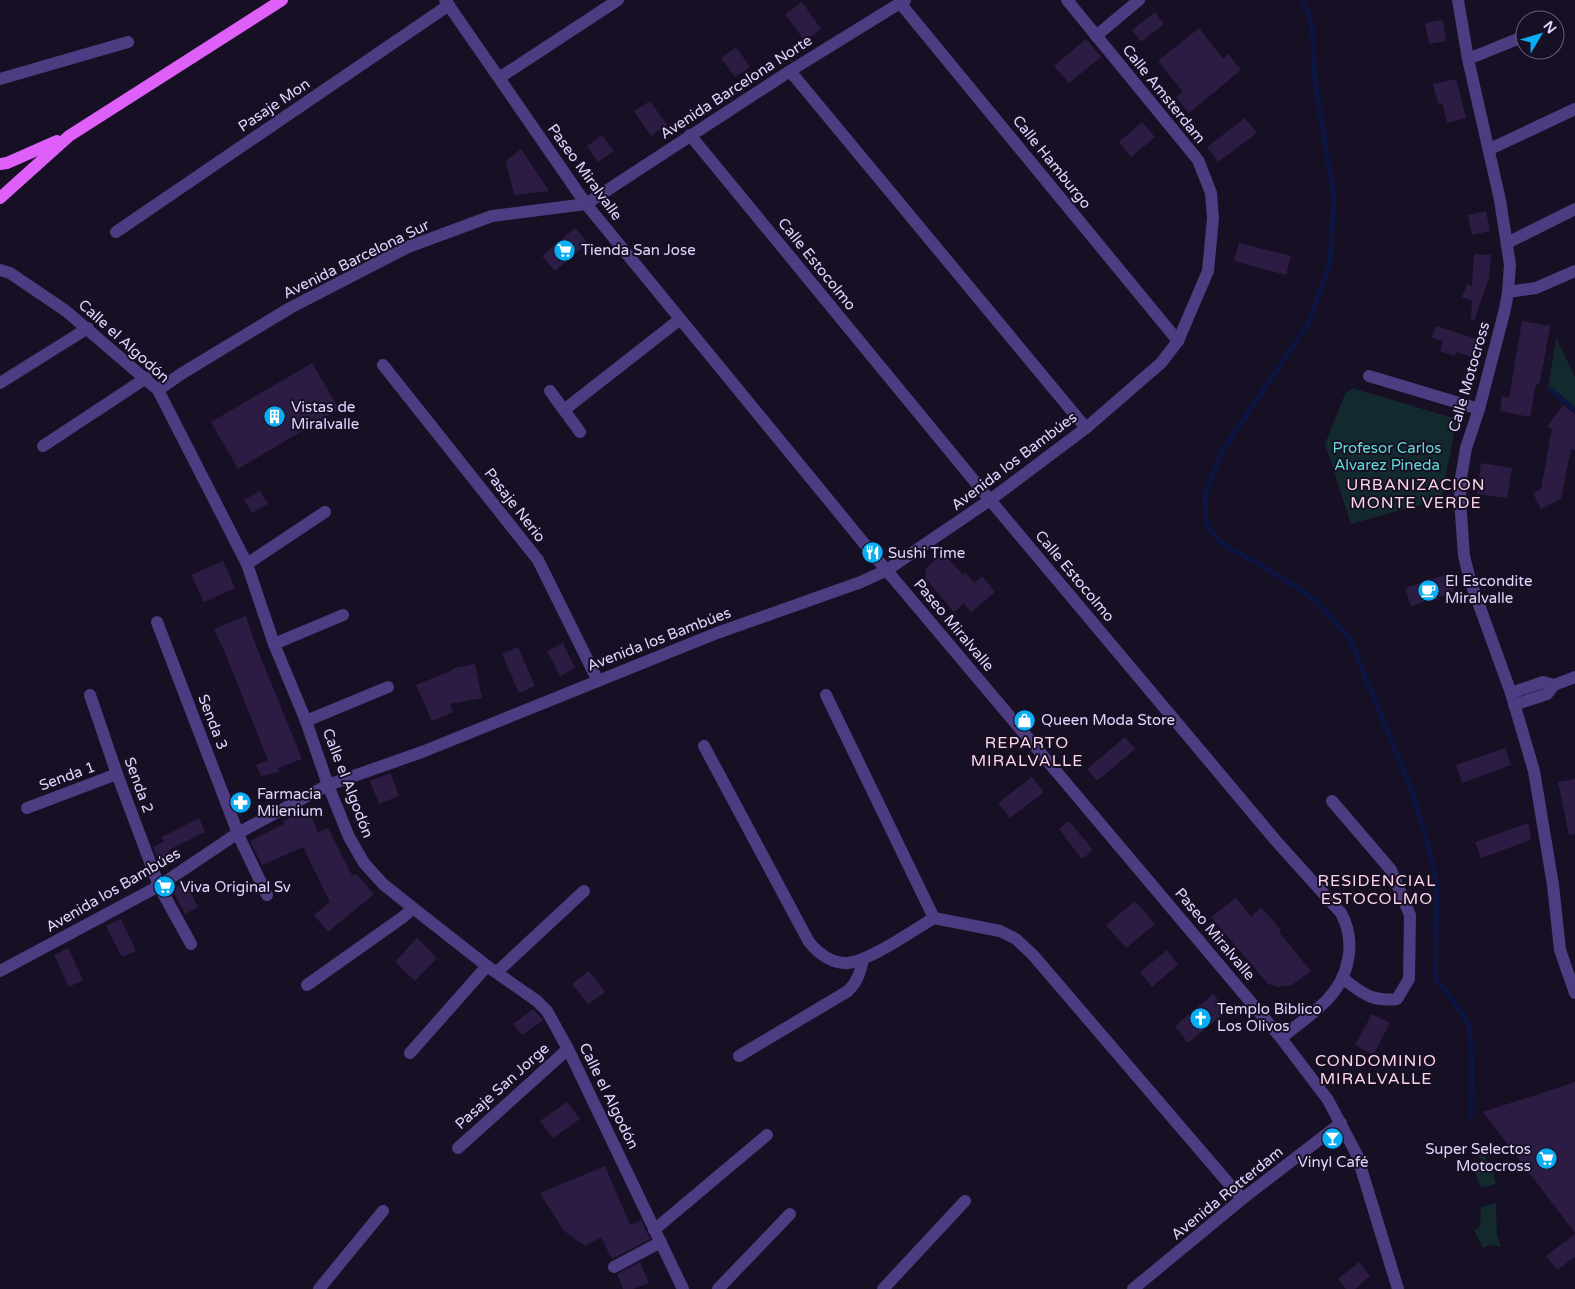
<svg xmlns="http://www.w3.org/2000/svg" width="1575" height="1289" font-family="'Varela Round',sans-serif">
  <rect width="100%" height="100%" fill="#170f24"/>
  <!-- green -->
  <g fill="#12292e">
    <polygon points="1556,338 1575,377 1575,411 1548,390"/>
    <polygon points="1352,388 1457,419 1441,499 1351,524 1325,444 1345,394"/>
    <polygon points="1479,1148 1492,1167 1496,1184 1481,1188 1475,1172 1486,1168 1475,1151"/>
    <polygon points="1496,1203 1497,1235 1501,1247 1492,1245 1483,1248 1474,1230 1480,1227 1481,1207"/>
  </g>
  <g fill="none" stroke-linecap="round" stroke-linejoin="round">
    <!-- stream -->
    <g stroke="#0c1440" stroke-width="5">
      <polyline points="1303,0 1312,25 1315,81 1334,198 1330,264 1308,324 1222,451 1205,495 1206,523 1220,542 1294,585 1316,601 1349,637 1412,791 1428,845 1437,885 1435,974 1436,979 1462,1013 1469,1025 1472,1061 1471,1116"/>
      <polyline points="1551,390 1575,410"/>
    </g>
  </g>
  <!-- building -->
  <g fill="#2c1c44">
    <polygon points="802,2 821,29 805,41 785,14"/>
    <polygon points="1155,12 1164,24 1141,42 1132,30"/>
    <polygon points="1443,20 1446,41 1429,44 1425,23"/>
    <polygon points="1199,28 1223,59 1228,54 1241,70 1189,113 1176,97 1183,92 1158,61"/>
    <polygon points="1086,39 1101,57 1069,83 1054,66"/>
    <polygon points="736,47 750,67 735,77 721,58"/>
    <polygon points="1456,79 1466,118 1447,123 1442,103 1438,104 1433,84"/>
    <polygon points="650,101 667,125 651,136 634,111"/>
    <polygon points="1245,118 1257,133 1218,162 1207,147"/>
    <polygon points="1142,122 1155,137 1131,157 1119,142"/>
    <polygon points="602,135 614,151 598,162 587,146"/>
    <polygon points="521,149 549,191 514,195 506,161"/>
    <polygon points="1486,211 1490,231 1472,235 1468,215"/>
    <polygon points="575,228 588,243 555,271 542,256"/>
    <polygon points="1239,243 1291,256 1286,275 1234,261"/>
    <polygon points="1474,254 1491,255 1489,278 1474,321 1471,320 1472,301 1462,297 1467,284 1472,286"/>
    <polygon points="1522,321 1550,326 1543,366 1539,384 1536,384 1530,417 1500,411 1502,396 1509,398"/>
    <polygon points="1436,326 1477,339 1471,357 1456,352 1455,356 1440,351 1443,341 1432,338"/>
    <polygon points="312,363 339,409 238,469 211,422"/>
    <polygon points="1563,405 1575,414 1575,450 1571,449 1561,499 1541,509 1533,493 1541,489 1552,428 1547,427"/>
    <polygon points="1481,463 1512,468 1507,498 1477,494"/>
    <polygon points="260,491 268,504 252,513 244,500"/>
    <polygon points="943,553 963,575 966,573 974,583 982,576 995,592 971,612 964,603 954,612 925,578 926,568"/>
    <polygon points="223,561 235,588 204,602 191,575"/>
    <polygon points="1448,574 1454,592 1411,606 1405,588"/>
    <polygon points="246,616 255,643 302,759 278,768 280,772 261,776 256,765 268,760 226,655 214,629"/>
    <polygon points="563,643 575,668 560,676 547,651"/>
    <polygon points="518,647 535,686 519,693 502,654"/>
    <polygon points="475,664 482,698 450,704 453,712 432,721 416,685 453,670 453,668"/>
    <polygon points="1125,737 1135,749 1097,781 1087,769"/>
    <polygon points="1505,748 1511,765 1462,783 1456,765"/>
    <polygon points="390,773 399,796 379,804 370,781"/>
    <polygon points="1032,777 1044,792 1010,818 998,803"/>
    <polygon points="1575,779 1575,834 1569,835 1558,782"/>
    <polygon points="244,791 250,804 238,810 233,796"/>
    <polygon points="308,809 318,832 328,828 352,875 356,874 374,894 328,932 314,915 330,902 303,847 262,865 250,841 284,824 283,821"/>
    <polygon points="199,818 205,832 169,850 171,855 159,861 153,847 164,841 166,845 162,837"/>
    <polygon points="1069,821 1093,850 1082,859 1059,829"/>
    <polygon points="1528,823 1531,840 1481,858 1475,842"/>
    <polygon points="185,882 198,907 185,914 172,890"/>
    <polygon points="1236,898 1251,917 1261,907 1281,930 1279,932 1311,971 1292,985 1278,987 1268,984 1211,917"/>
    <polygon points="1135,901 1155,924 1126,948 1106,925"/>
    <polygon points="121,919 136,951 122,957 106,926"/>
    <polygon points="417,938 437,958 415,981 395,962"/>
    <polygon points="68,948 83,980 69,987 54,955"/>
    <polygon points="1167,950 1178,965 1152,987 1140,972"/>
    <polygon points="589,971 605,992 588,1004 572,984"/>
    <polygon points="1213,994 1227,1011 1188,1043 1175,1026"/>
    <polygon points="533,1009 543,1020 522,1035 513,1024"/>
    <polygon points="1372,1014 1390,1023 1373,1055 1355,1045"/>
    <polygon points="1575,1082 1575,1233 1483,1112"/>
    <polygon points="567,1102 580,1119 553,1138 540,1121"/>
    <polygon points="605,1166 630,1225 641,1220 650,1239 612,1259 601,1237 585,1246 564,1231 540,1193"/>
    <polygon points="1575,1234 1575,1257 1557,1270 1546,1256"/>
    <polygon points="640,1262 649,1283 633,1289 623,1289 617,1274"/>
    <polygon points="1359,1262 1370,1276 1355,1289 1346,1289 1338,1279"/>
  </g>
  <g fill="none" stroke-linecap="round" stroke-linejoin="round">
    <!-- minor -->
    <g stroke="#4d3c81" stroke-width="12">
      <polyline points="445,0 586,204 872,553 1281,1038 1328,1100 1357,1155 1398,1289"/>
      <polyline points="1458,0 1468,59 1500,200 1510,265 1508,292 1505,309 1479,409 1466,448 1461,478 1460,499 1464,556 1470,580 1511,693 1534,771 1553,885 1560,950 1575,993"/>
      <polyline points="900,3 1178,341"/>
      <polyline points="1096,36 1139,0"/>
      <polyline points="1468,59 1525,36"/>
      <polyline points="790,71 1086,428"/>
      <polyline points="499,78 618,0"/>
      <polyline points="0,79 128,42"/>
      <path d="M690 135 990 500 1277 842 1341 913C1357 942 1349 978 1326 1001 1312 1015 1296 1026 1281 1038"/>
      <polyline points="1490,149 1575,109"/>
      <polyline points="116,232 449,5"/>
      <polyline points="1507,243 1575,209"/>
      <polyline points="0,270 10,273 66,311 158,390 247,564 274,644 306,721 328,785 349,837 364,863 383,884 413,908 487,966 537,1001 547,1011 568,1049 683,1289"/>
      <polyline points="1508,292 1536,288 1575,271"/>
      <polyline points="383,365 538,560 598,681"/>
      <polyline points="1369,376 1479,409"/>
      <polyline points="0,383 88,328"/>
      <polyline points="158,390 181,374 290,308 408,247 492,216 586,204 790,71 905,0"/>
      <polyline points="550,391 580,432"/>
      <polyline points="564,410 679,320"/>
      <polyline points="43,446 146,378"/>
      <polyline points="247,564 325,512"/>
      <polyline points="157,622 241,841 267,895"/>
      <polyline points="274,644 343,615"/>
      <polyline points="1511,693 1543,682 1554,685"/>
      <polyline points="90,695 117,774 159,886 191,944"/>
      <polyline points="826,695 934,918"/>
      <polyline points="1514,705 1547,694 1554,685 1575,677"/>
      <polyline points="306,721 388,687"/>
      <path d="M704 746 809 942C818 953 829 962 844 963 864 965 915 929 934 918L1000 931 1016 939 1033 955 1242 1199"/>
      <path d="M1332 801 1391 870 1410 915 1409 979 1397 999C1370 1002 1363 993 1342 978"/>
      <polyline points="27,808 117,774"/>
      <polyline points="0,971 159,886 238,833 328,785 422,752 717,633 861,582 887,570 990,500 1086,428 1161,363 1178,341 1208,271 1213,218 1211,193 1198,160 1067,0"/>
      <polyline points="497,972 584,891"/>
      <polyline points="307,985 403,917 413,908"/>
      <polyline points="410,1053 487,966"/>
      <path d="M739 1056 848 991C858 981 860 973 863 959"/>
      <polyline points="458,1148 568,1049"/>
      <polyline points="654,1230 767,1135"/>
      <polyline points="614,1267 661,1242"/>
      <polyline points="319,1289 383,1211"/>
      <polyline points="718,1289 790,1214"/>
      <polyline points="883,1289 965,1201"/>
      <polyline points="1133,1289 1242,1199 1341,1123"/>
    </g>
    <!-- major -->
    <g stroke="#df5ff9" stroke-width="12">
      <polyline points="0,164 7,163 57,141"/>
      <polyline points="0,198 69,136 282,0"/>
    </g>
  </g>
  <!-- icons -->
  <defs>
    <symbol id="supermarket-disc" viewBox="-11 -11 22 22"><circle r="9.5" fill="#09adf4" stroke="#170f24"/><path d="M-6-5.5h2.5l.6 2H6L4.5 2H-2.5L-4.4-4H-6ZM-1.5 3.2a1.3 1.3 0 1 0 .1 0ZM3 3.2a1.3 1.3 0 1 0 .1 0Z" fill="#fff"/></symbol>
    <symbol id="building-disc" viewBox="-11 -11 22 22"><circle r="9.5" fill="#09adf4" stroke="#170f24"/><path d="M-4-6H4V6H1V3H-1V6H-4ZM-2.5-4.3h1.7v1.8h-1.7ZM.8-4.3h1.7v1.8H.8ZM-2.5-1h1.7V.8h-1.7ZM.8-1h1.7V.8H.8Z" fill="#fff"/></symbol>
    <symbol id="restaurant-disc" viewBox="-11 -11 22 22"><circle r="9.5" fill="#09adf4" stroke="#170f24"/><path d="M-5-6h1v4h1v-4h1v4h1v-4h1v5L-1.5 .5V6h-2V.5L-5-1ZM5-6V6H3V1.5H1.5Q1.5-4 5-6Z" fill="#fff"/></symbol>
    <symbol id="cafe-disc" viewBox="-11 -11 22 22"><circle r="9.5" fill="#09adf4" stroke="#170f24"/><path d="M-5.5-4.5H6V0H3Q3 3.5 0 3.5H-2.5Q-5.5 3.5-5.5 0ZM3-3.2v2h1.7v-2ZM-6 4.5H4V6H-6Z" fill="#fff"/></symbol>
    <symbol id="shop-disc" viewBox="-11 -11 22 22"><circle r="9.5" fill="#09adf4" stroke="#170f24"/><path d="M-5-2.5h2.3a2.7 3.5 0 0 1 5.4 0H5L5.5 6h-11ZM-1.5-2.5h3a1.5 2.3 0 0 0-3 0Z" fill="#fff"/></symbol>
    <symbol id="pharmacy-disc" viewBox="-11 -11 22 22"><circle r="9.5" fill="#09adf4" stroke="#170f24"/><path d="M-2-6h4v4h4v4h-4v4h-4v-4h-4v-4h4Z" fill="#fff"/></symbol>
    <symbol id="church-disc" viewBox="-11 -11 22 22"><circle r="9.5" fill="#09adf4" stroke="#170f24"/><path d="M-1.2-6h2.4v3.5h3.3v2.4h-3.3V6h-2.4V-.1h-3.3v-2.4h3.3Z" fill="#fff"/></symbol>
    <symbol id="bar-disc" viewBox="-11 -11 22 22"><circle r="9.5" fill="#09adf4" stroke="#170f24"/><path d="M-6-5H6L.8 .8V4.5H3.5V6h-7V4.5H-.8V.8Z" fill="#fff"/></symbol>
  </defs>
  <g fill-rule="evenodd">
    <use href="#supermarket-disc" x="552" y="238" width="25" height="25"/>
    <use href="#building-disc" x="262" y="404" width="25" height="25"/>
    <use href="#restaurant-disc" x="860" y="540" width="25" height="25"/>
    <use href="#cafe-disc" x="1416" y="578" width="25" height="25"/>
    <use href="#shop-disc" x="1012" y="708" width="25" height="25"/>
    <use href="#pharmacy-disc" x="228" y="790" width="25" height="25"/>
    <use href="#supermarket-disc" x="152" y="874" width="25" height="25"/>
    <use href="#church-disc" x="1188" y="1006" width="25" height="25"/>
    <use href="#bar-disc" x="1320" y="1126" width="25" height="25"/>
    <use href="#supermarket-disc" x="1534" y="1146" width="25" height="25"/>
  </g>
  <g text-anchor="middle" dominant-baseline="central" stroke-width="4" stroke-linejoin="round" paint-order="stroke">
    <!-- street labels -->
    <g font-size="15" fill="#e1d4fd" stroke="#170f24">
      <text transform="translate(736 87) rotate(-33)">Avenida Barcelona Norte</text>
      <text transform="translate(1164 94) rotate(51)">Calle Amsterdam</text>
      <text transform="translate(274 105) rotate(-34)">Pasaje Mon</text>
      <text transform="translate(1052 162) rotate(51)">Calle Hamburgo</text>
      <text transform="translate(585 172) rotate(54)">Paseo Miralvalle</text>
      <text transform="translate(356 259) rotate(-26)">Avenida Barcelona Sur</text>
      <text transform="translate(817 264) rotate(51)">Calle Estocolmo</text>
      <text transform="translate(124 341) rotate(42)">Calle el Algodón</text>
      <text transform="translate(1469 377) rotate(-74)">Calle Motocross</text>
      <text transform="translate(1014 461) rotate(-37)">Avenida los Bambúes</text>
      <text transform="translate(515 505) rotate(52)">Pasaje Nerio</text>
      <text transform="translate(1075 576) rotate(50)">Calle Estocolmo</text>
      <text transform="translate(954 625) rotate(50)">Paseo Miralvalle</text>
      <text transform="translate(659 639) rotate(-21)">Avenida los Bambúes</text>
      <text transform="translate(213 722) rotate(69)">Senda 3</text>
      <text transform="translate(67 776) rotate(-20)">Senda 1</text>
      <text transform="translate(348 783) rotate(69)">Calle el Algodón</text>
      <text transform="translate(139 785) rotate(70)">Senda 2</text>
      <text transform="translate(113 890) rotate(-30)">Avenida los Bambúes</text>
      <text transform="translate(1215 934) rotate(50)">Paseo Miralvalle</text>
      <text transform="translate(502 1086) rotate(-42)">Pasaje San Jorge</text>
      <text transform="translate(609 1096) rotate(64)">Calle el Algodón</text>
      <text transform="translate(1227 1193) rotate(-39)">Avenida Rotterdam</text>
    </g>
    <!-- poi labels -->
    <g font-size="15" fill="#e1d4fd" stroke="#170f24" text-anchor="start">
      <text x="581" y="250">Tienda San Jose</text>
      <text x="291" y="407">Vistas de<tspan x="291" dy="17">Miralvalle</tspan></text>
      <text x="888" y="553">Sushi Time</text>
      <text x="1445" y="581">El Escondite<tspan x="1445" dy="17">Miralvalle</tspan></text>
      <text x="1041" y="720">Queen Moda Store</text>
      <text x="257" y="794">Farmacia<tspan x="257" dy="17">Milenium</tspan></text>
      <text x="180" y="887">Viva Original Sv</text>
      <text x="1217" y="1009">Templo Biblico<tspan x="1217" dy="17">Los Olivos</tspan></text>
      <text x="1531" y="1149" text-anchor="end">Super Selectos<tspan x="1531" dy="17">Motocross</tspan></text>
      <text x="1333" y="1162" text-anchor="middle">Vinyl Café</text>
    </g>
    <!-- park labels -->
    <g font-size="15" fill="#62dbd5" stroke="#170f24">
      <text x="1387" y="448">Profesor Carlos<tspan x="1387" dy="17">Alvarez Pineda</tspan></text>
    </g>
    <!-- neighbourhood labels -->
    <g font-size="16" letter-spacing="1" fill="#fed5e7" stroke="#170f24">
      <text x="1416" y="485">URBANIZACION<tspan x="1416" dy="18">MONTE VERDE</tspan></text>
      <text x="1027" y="743">REPARTO<tspan x="1027" dy="18">MIRALVALLE</tspan></text>
      <text x="1377" y="881">RESIDENCIAL<tspan x="1377" dy="18">ESTOCOLMO</tspan></text>
      <text x="1376" y="1061">CONDOMINIO<tspan x="1376" dy="18">MIRALVALLE</tspan></text>
    </g>
  </g>
  <!-- north arrow -->
  <g transform="translate(1540 35) rotate(52)"><circle r="24" fill="#170f24" stroke="#685e7b"/>
  <path d="M0-4L9 19L0 12L-9 19Z" fill="#09adf4"/>
  <text y="-8" font-size="14" font-weight="bold" text-anchor="middle" fill="#e1d4fd">N</text>
  </g>
</svg>
